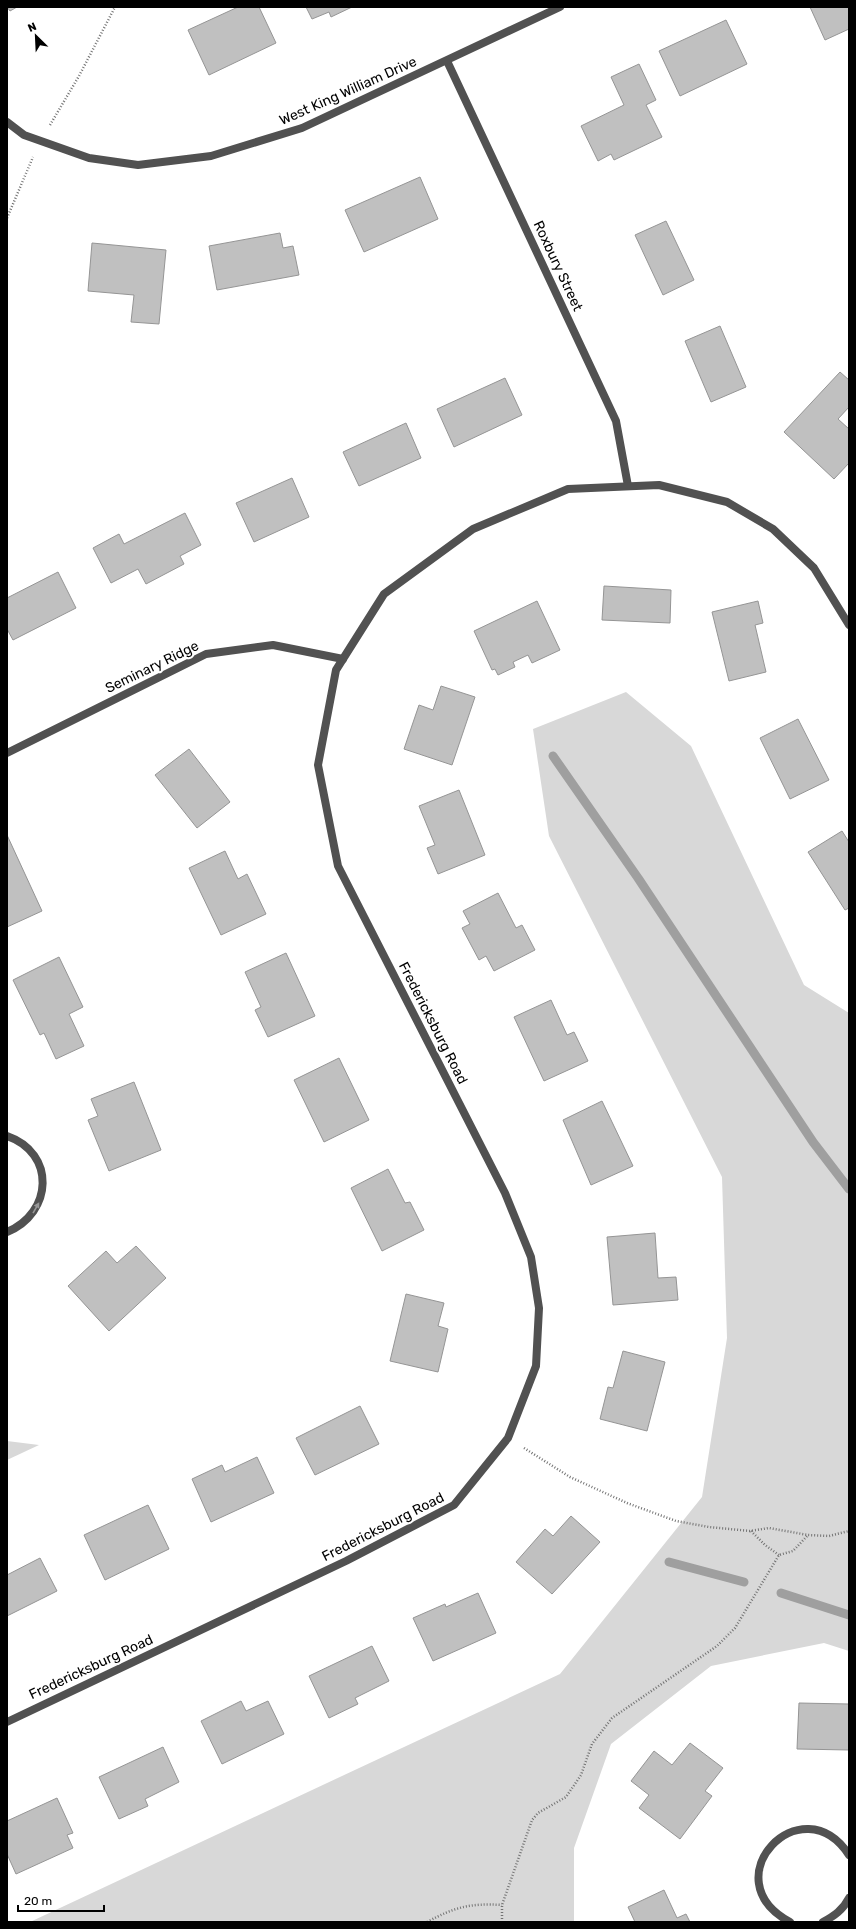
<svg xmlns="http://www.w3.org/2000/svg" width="856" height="1929" font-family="Rubik,sans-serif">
  <rect width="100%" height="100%" fill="#fff"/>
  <!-- green -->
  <g fill="#d8d8d8">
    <polygon points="626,692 691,746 804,985 849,1013 849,1651 824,1643 711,1666 611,1744 574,1848 574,1922 30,1922 560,1674 702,1497 727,1338 722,1177 549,836 533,729"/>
    <polygon points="7,1441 39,1445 7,1460"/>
  </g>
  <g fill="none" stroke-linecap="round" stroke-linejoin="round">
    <!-- stream -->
    <g stroke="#9f9f9f" stroke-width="9">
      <polyline points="553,756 638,878 813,1142 849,1189"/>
      <polyline points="669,1562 744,1582"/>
      <polyline points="781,1593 849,1615"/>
    </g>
  </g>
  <!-- building -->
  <g fill="#c0c0c0" stroke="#959595">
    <polygon points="7,7 17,7 10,11"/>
    <polygon points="238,7 259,7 276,43 209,75 188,30"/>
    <polygon points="306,7 352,7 331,17 329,12 312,19"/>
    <polygon points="810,7 849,7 849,29 825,40"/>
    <polygon points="726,20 747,64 680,96 659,51"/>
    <polygon points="639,64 656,100 646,105 662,137 614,160 611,154 598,161 581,126 624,105 611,77"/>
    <polygon points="420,177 438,219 364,252 345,210"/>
    <polygon points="666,221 694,280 663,295 635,235"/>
    <polygon points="280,233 283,248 293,246 299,275 217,290 209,246"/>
    <polygon points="92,243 166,250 159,324 131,322 134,295 88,291"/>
    <polygon points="720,326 746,387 711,402 685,341"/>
    <polygon points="840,372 849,380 849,407 838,419 849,429 849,463 834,479 784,432"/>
    <polygon points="505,378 522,415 454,447 437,409"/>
    <polygon points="406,423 421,458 359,486 343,452"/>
    <polygon points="292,478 309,517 254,542 236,503"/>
    <polygon points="185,513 201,545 180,556 184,564 146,584 138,569 111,583 93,548 119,534 124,544"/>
    <polygon points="58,572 76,608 13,640 7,629 7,598"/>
    <polygon points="604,586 671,590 670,623 602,620"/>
    <polygon points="537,601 560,650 532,663 528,655 513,662 515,667 498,675 495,669 492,670 474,631"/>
    <polygon points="758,601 763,623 755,625 766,672 729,681 712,612"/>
    <polygon points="441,686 475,697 452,765 404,749 419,705 433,710"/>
    <polygon points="798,719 829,780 790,799 760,738"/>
    <polygon points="189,749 230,802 197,828 155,775"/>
    <polygon points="459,790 485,855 438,874 427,848 435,845 419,806"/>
    <polygon points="842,831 849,842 849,908 845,910 808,852"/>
    <polygon points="7,835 42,911 7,927"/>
    <polygon points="225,851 238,879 247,874 266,914 221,935 189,868"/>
    <polygon points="498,893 516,928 522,925 535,950 494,971 486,956 479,960 462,928 470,924 463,911"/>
    <polygon points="286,953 315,1016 268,1037 255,1010 261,1007 245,972"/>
    <polygon points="59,957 83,1007 69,1014 84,1046 56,1059 44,1033 40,1035 13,980"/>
    <polygon points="551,1000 567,1035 574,1032 588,1061 544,1081 514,1017"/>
    <polygon points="339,1058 369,1120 324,1142 294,1080"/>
    <polygon points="134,1082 161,1150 109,1171 88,1120 98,1116 91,1099"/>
    <polygon points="602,1101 633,1166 591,1185 563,1120"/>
    <polygon points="388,1169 405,1203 410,1202 424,1230 382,1251 351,1188"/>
    <polygon points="655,1233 658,1278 676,1277 678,1300 613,1305 607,1237"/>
    <polygon points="136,1246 166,1278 109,1331 68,1286 106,1251 117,1263"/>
    <polygon points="406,1294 444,1303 438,1326 448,1329 438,1372 390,1361"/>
    <polygon points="623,1351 665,1362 647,1431 600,1419 608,1387 613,1388"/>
    <polygon points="360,1406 379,1444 315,1475 296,1438"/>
    <polygon points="257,1457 274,1493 211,1522 192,1479 222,1465 225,1472"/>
    <polygon points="148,1505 169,1549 105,1580 84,1535"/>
    <polygon points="571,1516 600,1542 552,1594 516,1562 545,1529 553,1536"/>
    <polygon points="40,1558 57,1591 7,1616 7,1575"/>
    <polygon points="478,1593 496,1633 433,1661 413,1618 445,1604 446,1607"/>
    <polygon points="372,1646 389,1681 355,1698 358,1704 329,1718 309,1676"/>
    <polygon points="241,1701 246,1711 268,1701 284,1734 222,1764 201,1721"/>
    <polygon points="799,1703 849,1704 849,1750 797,1749"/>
    <polygon points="690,1743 723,1768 705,1791 712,1796 680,1839 639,1808 649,1795 631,1781 654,1751 672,1765"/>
    <polygon points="163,1747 179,1782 145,1799 148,1806 119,1819 99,1777"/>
    <polygon points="57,1798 73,1833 67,1835 73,1848 16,1874 7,1854 7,1821"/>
    <polygon points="664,1890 677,1918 686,1914 690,1922 635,1922 628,1907"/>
  </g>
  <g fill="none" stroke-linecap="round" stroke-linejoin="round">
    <!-- path -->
    <g stroke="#737373" stroke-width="2.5" stroke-dasharray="1 2" stroke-linecap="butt">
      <polyline points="50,125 79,76 115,7"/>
      <polyline points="7,218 33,157"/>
      <polyline points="524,1448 570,1477 627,1503 676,1521 709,1527 750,1531 769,1528 808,1535 829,1536 849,1531"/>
      <polyline points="751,1531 765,1545 779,1555"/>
      <path d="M427 1922C455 1907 470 1903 502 1905"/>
      <polyline points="502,1922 502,1905 532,1820 538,1813 566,1797 581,1775 592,1744 612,1718 717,1646 735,1628 779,1555 793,1551 808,1535"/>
    </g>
    <!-- minor -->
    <g stroke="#515151" stroke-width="8">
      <polyline points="447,61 616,421 628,486"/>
      <polyline points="7,122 24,135 89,158 138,165 211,156 302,128 560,7"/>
      <polyline points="7,753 206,654 273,645 343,659"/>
      <path d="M7 1136C56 1153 53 1213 7 1232"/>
      <polyline points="7,1722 346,1561 454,1505 508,1438 536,1366 539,1308 531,1257 505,1193 338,866 318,765 336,670 384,594 473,529 568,489 659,485 727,502 773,529 814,568 849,625"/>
      <path d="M790 1922C710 1879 802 1783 849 1855"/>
      <path d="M823 1922C834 1916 843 1910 849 1898"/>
    </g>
  </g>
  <!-- one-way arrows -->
  <defs><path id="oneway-solid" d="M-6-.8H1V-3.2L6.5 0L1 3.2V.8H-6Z"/></defs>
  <use fill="#979797" href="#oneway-solid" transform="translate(36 1208) rotate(-60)"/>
  <g text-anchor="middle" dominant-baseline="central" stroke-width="4" stroke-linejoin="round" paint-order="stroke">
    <!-- street labels -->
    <g font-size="14" fill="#000" stroke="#fff">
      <text transform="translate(348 91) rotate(-24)">West King William Drive</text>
      <text transform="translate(558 266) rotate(65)">Roxbury Street</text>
      <text transform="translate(152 667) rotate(-26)">Seminary Ridge</text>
      <text transform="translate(433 1023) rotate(63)">Fredericksburg Road</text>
      <text transform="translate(383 1527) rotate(-27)">Fredericksburg Road</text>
      <text transform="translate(91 1667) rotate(-25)">Fredericksburg Road</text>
    </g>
  </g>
  <!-- border -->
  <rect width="856" height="1929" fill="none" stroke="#000000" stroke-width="16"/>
  <!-- north arrow -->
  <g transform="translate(36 36) rotate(336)" stroke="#ffffff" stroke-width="3" paint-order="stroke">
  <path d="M0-3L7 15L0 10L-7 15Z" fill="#000000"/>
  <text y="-6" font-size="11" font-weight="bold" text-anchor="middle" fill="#000000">N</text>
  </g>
  <!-- scale -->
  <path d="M18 1905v6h86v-6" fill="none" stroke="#000000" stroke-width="2"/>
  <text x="24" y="1905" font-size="12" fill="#000000" stroke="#ffffff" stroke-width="3" paint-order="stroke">20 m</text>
</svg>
